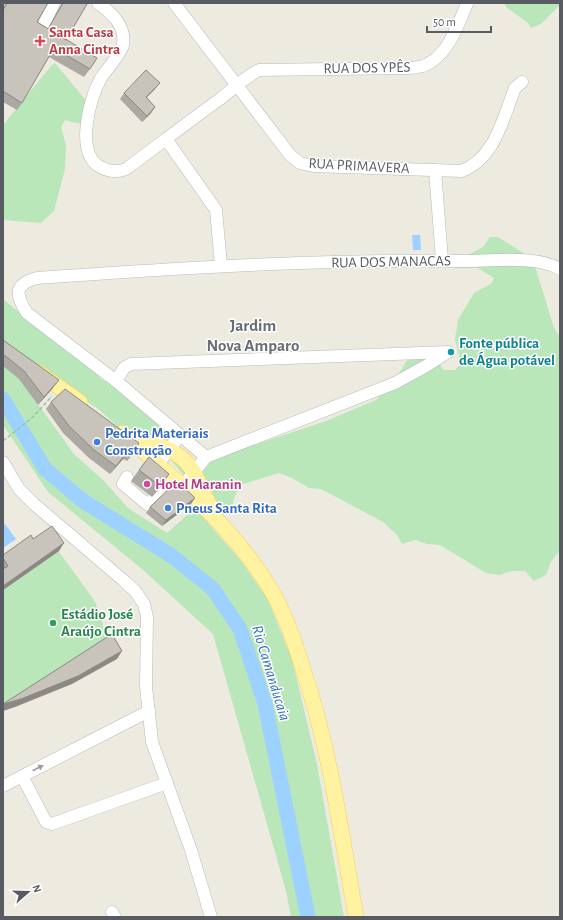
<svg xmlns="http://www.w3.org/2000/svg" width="563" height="920" font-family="'Alegreya Sans',sans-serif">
  <rect width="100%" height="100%" fill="#edeadf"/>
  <!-- green -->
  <g fill="#b9e7ba">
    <polygon points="505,3 560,3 560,5 541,24 531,28 528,23 506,7"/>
    <polygon points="55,63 88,103 81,124 65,120 61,127 66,145 65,169 54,211 41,223 3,220 3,125 51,66"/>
    <polygon points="490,237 498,237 533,259 553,325 560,338 560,550 551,562 546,575 534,581 525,571 512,571 499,575 486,573 440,545 427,544 415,540 402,544 397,535 383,522 321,489 309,488 292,478 279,473 240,485 234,498 231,512 223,515 206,502 170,459 131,438 97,408 25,363 3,343 3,299 52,339 81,357 102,380 111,384 154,416 177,451 200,463 326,421 376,400 395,380 409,357 420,350 430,346 432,355 444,370 455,370 461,364 455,339 458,320 474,293 492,283 494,278 478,268 455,268 452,264 483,247"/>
    <polygon points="3,366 20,379 74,454 104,481 128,508 167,533 195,508 242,562 268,600 292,659 317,764 344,917 291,917 286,891 213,634 142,569 48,492 3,425"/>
    <polygon points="46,534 94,600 101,615 106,642 15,707 3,711 3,559"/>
  </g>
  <!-- water -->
  <g fill="#9dd1ff">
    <polygon points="412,235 420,235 421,250 413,250"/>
    <polygon points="5,524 16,539 3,548 3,525"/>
  </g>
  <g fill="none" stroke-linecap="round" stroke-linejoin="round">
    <!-- river -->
    <polyline stroke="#9dd1ff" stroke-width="15" points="3,399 45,469 83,501 172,556 213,589 240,629 265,704 308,917"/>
    <defs>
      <g id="minor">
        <path d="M98 3C112 13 126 26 123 45 121 54 106 70 101 78 90 98 76 148 97 165 106 171 116 173 126 169 157 146 188 122 220 99 233 89 245 77 259 70L408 68C413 68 419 67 423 66 448 57 457 26 467 4"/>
        <path d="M174 3 290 155 300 163 313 166 461 171C495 159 503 118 515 88L522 82"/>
        <polyline points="42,28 54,3"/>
        <polyline points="166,139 216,210 221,265"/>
        <polyline points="435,170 442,260"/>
        <polyline points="116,381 124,368 131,364 448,352"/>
        <path d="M206 457 116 381 27 313C15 295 14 284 37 278 179 268 322 259 464 261 491 261 537 255 560 269"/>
        <polyline points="3,462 19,489 34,504 123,580 135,591 144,604 147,617 146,687 152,742 191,850 211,917"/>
        <polyline points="158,464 180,435"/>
        <polyline points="127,477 123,484 148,505 173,477"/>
        <polyline points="183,486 206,457 395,383 426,366 448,352"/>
        <polyline points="22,776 46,822 52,824 167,783"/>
        <polyline points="3,786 149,711"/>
        <polyline points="112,912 115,917"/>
      </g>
      <g id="major">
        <polyline points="39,373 80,402"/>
        <path d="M122 433C137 443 149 457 163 469 204 504 243 543 271 590 285 613 294 640 302 666 330 747 341 833 356 917"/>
        <path d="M130 438C154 443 180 449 193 471 200 483 204 496 211 507"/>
      </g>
    </defs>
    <!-- minor casing -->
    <use href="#minor" stroke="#b7bac0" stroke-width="13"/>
    <!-- major casing -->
    <use href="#major" stroke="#fcd049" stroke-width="16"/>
    <!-- path -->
    <polyline stroke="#92c8a2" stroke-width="1.5" stroke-dasharray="4 2" stroke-linecap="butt" points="3,441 33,417 52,396"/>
    <!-- minor -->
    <use href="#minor" stroke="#fff" stroke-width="12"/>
    <!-- major -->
    <use href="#major" stroke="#fff3a2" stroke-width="15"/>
  </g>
  <!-- wall -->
  <g fill="#aca9a2">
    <polygon points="6,3 48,3 37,22 48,29 62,3 86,3 66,40 90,69 84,77 49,57 22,103 17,110 3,102 3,8"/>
    <polygon points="155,89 146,98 155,107 151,113 142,122 120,99 124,93"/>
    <polygon points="3,340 53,388 38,405 19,379 3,366"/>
    <polygon points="51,402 133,454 127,461 123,459 110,474 89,458 63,433 46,409"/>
    <polygon points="139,470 162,485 152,497 131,481"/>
    <polygon points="191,504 162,526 146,513 150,507"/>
    <polygon points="33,539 59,551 3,590 3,555"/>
  </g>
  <!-- shaded-wall -->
  <g fill="#8c8984">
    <polygon points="160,83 155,89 141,103 146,97"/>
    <polygon points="155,107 151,113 142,122 147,116"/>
    <polygon points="59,380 53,388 38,405 44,397"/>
    <polygon points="128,451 123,459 110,474 116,466"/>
    <polygon points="169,474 162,485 152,497 160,486"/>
    <polygon points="195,498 191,504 162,526 166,520"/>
    <polygon points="64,543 59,551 3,590 3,586"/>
    <polygon points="122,651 117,659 72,684 15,707 3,711 3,704"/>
  </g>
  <!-- building -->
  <g fill="#c8c4bc" stroke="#8c8984">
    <polygon points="7,3 48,3 37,22 97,58 90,69 54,48 22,103 3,91 3,10"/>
    <polygon points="63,3 86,3 87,4 66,40 48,29"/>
    <polygon points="146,70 160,83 146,97 155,107 147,116 124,93"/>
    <polygon points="3,340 59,380 44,397 24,371 3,354"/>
    <polygon points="65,389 139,443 133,454 128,451 116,466 94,450 69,426 51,402"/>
    <polygon points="149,457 169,474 160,486 139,470"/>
    <polygon points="177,481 195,498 166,520 150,507"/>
    <polygon points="52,526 64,543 3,586 3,569 8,566 3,558 3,555 31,535 33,539"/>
    <polygon points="112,634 122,651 78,676 21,699 3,704"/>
  </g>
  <!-- one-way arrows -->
  <defs><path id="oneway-solid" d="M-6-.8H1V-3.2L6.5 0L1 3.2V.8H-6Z"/></defs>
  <use fill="#9b9da1" href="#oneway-solid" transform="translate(38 768) rotate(-27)"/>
  <!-- markers -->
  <path fill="#e0444e" stroke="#fff" stroke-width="1.5" d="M38 35h4v4h4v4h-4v4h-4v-4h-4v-4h4z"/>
  <circle fill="#0f9aa8" stroke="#fff" stroke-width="1.5" cx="451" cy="352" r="4"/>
  <g fill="#3f7fe0" stroke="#fff" stroke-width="1.5">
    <circle cx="97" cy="442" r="4"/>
    <circle cx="168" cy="508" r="4"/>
  </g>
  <circle fill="#d1479c" stroke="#fff" stroke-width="1.5" cx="147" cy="484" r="4"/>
  <circle fill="#2e9e5b" stroke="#fff" stroke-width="1.5" cx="53" cy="623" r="4"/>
  <g text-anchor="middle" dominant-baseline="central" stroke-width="3" stroke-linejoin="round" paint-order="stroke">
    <!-- health labels -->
    <g font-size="15" font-weight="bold" fill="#be3a42" stroke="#fff" text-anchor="start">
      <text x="49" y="32">Santa Casa<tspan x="49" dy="17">Anna Cintra</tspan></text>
    </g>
    <!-- street labels -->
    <g font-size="15" fill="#585c62" stroke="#fff">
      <text transform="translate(367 68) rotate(-1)">RUA DOS YPÊS</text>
      <text transform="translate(359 166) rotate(3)">RUA PRIMAVERA</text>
      <text transform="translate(391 262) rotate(-1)">RUA DOS MANACAS</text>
    </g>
    <!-- culture labels -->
    <g font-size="15" font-weight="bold" fill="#0d838f" stroke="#fff" text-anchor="start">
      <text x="459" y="343">Fonte pública<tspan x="459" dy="17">de Água potável</tspan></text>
    </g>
    <!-- shop labels -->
    <g font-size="15" font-weight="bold" fill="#366cbe" stroke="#fff" text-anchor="start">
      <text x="105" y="433">Pedrita Materiais<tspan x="105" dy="17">Construção</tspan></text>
      <text x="176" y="508">Pneus Santa Rita</text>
    </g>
    <!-- hotel labels -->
    <g font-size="15" font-weight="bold" fill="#b23c85" stroke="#fff" text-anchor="start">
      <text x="155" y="484">Hotel Maranin</text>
    </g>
    <!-- leisure labels -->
    <g font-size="15" font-weight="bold" fill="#27864d" stroke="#fff" text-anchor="start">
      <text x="61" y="614">Estádio José<tspan x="61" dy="17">Araújo Cintra</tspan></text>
    </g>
    <!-- water labels -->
    <g font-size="16" font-style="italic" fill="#3575c2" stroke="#fff">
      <text transform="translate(271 673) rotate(73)">Rio Camanducaia</text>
    </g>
    <!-- quarter labels -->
    <g font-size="17" font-weight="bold" fill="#696e74" stroke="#fff">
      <text x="253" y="325">Jardim<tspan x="253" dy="20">Nova Amparo</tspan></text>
    </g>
  </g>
  <!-- border -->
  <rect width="563" height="920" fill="none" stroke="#585c62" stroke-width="8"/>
  <!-- north arrow -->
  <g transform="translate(28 892) rotate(70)" stroke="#ffffff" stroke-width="3" paint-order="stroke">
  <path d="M0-3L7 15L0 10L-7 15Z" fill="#585c62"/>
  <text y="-6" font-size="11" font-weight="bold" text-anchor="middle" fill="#585c62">N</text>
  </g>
  <!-- scale -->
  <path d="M427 26v6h64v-6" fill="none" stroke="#585c62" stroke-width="2"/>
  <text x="433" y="26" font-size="12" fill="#585c62" stroke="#ffffff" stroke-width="3" paint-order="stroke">50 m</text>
</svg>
